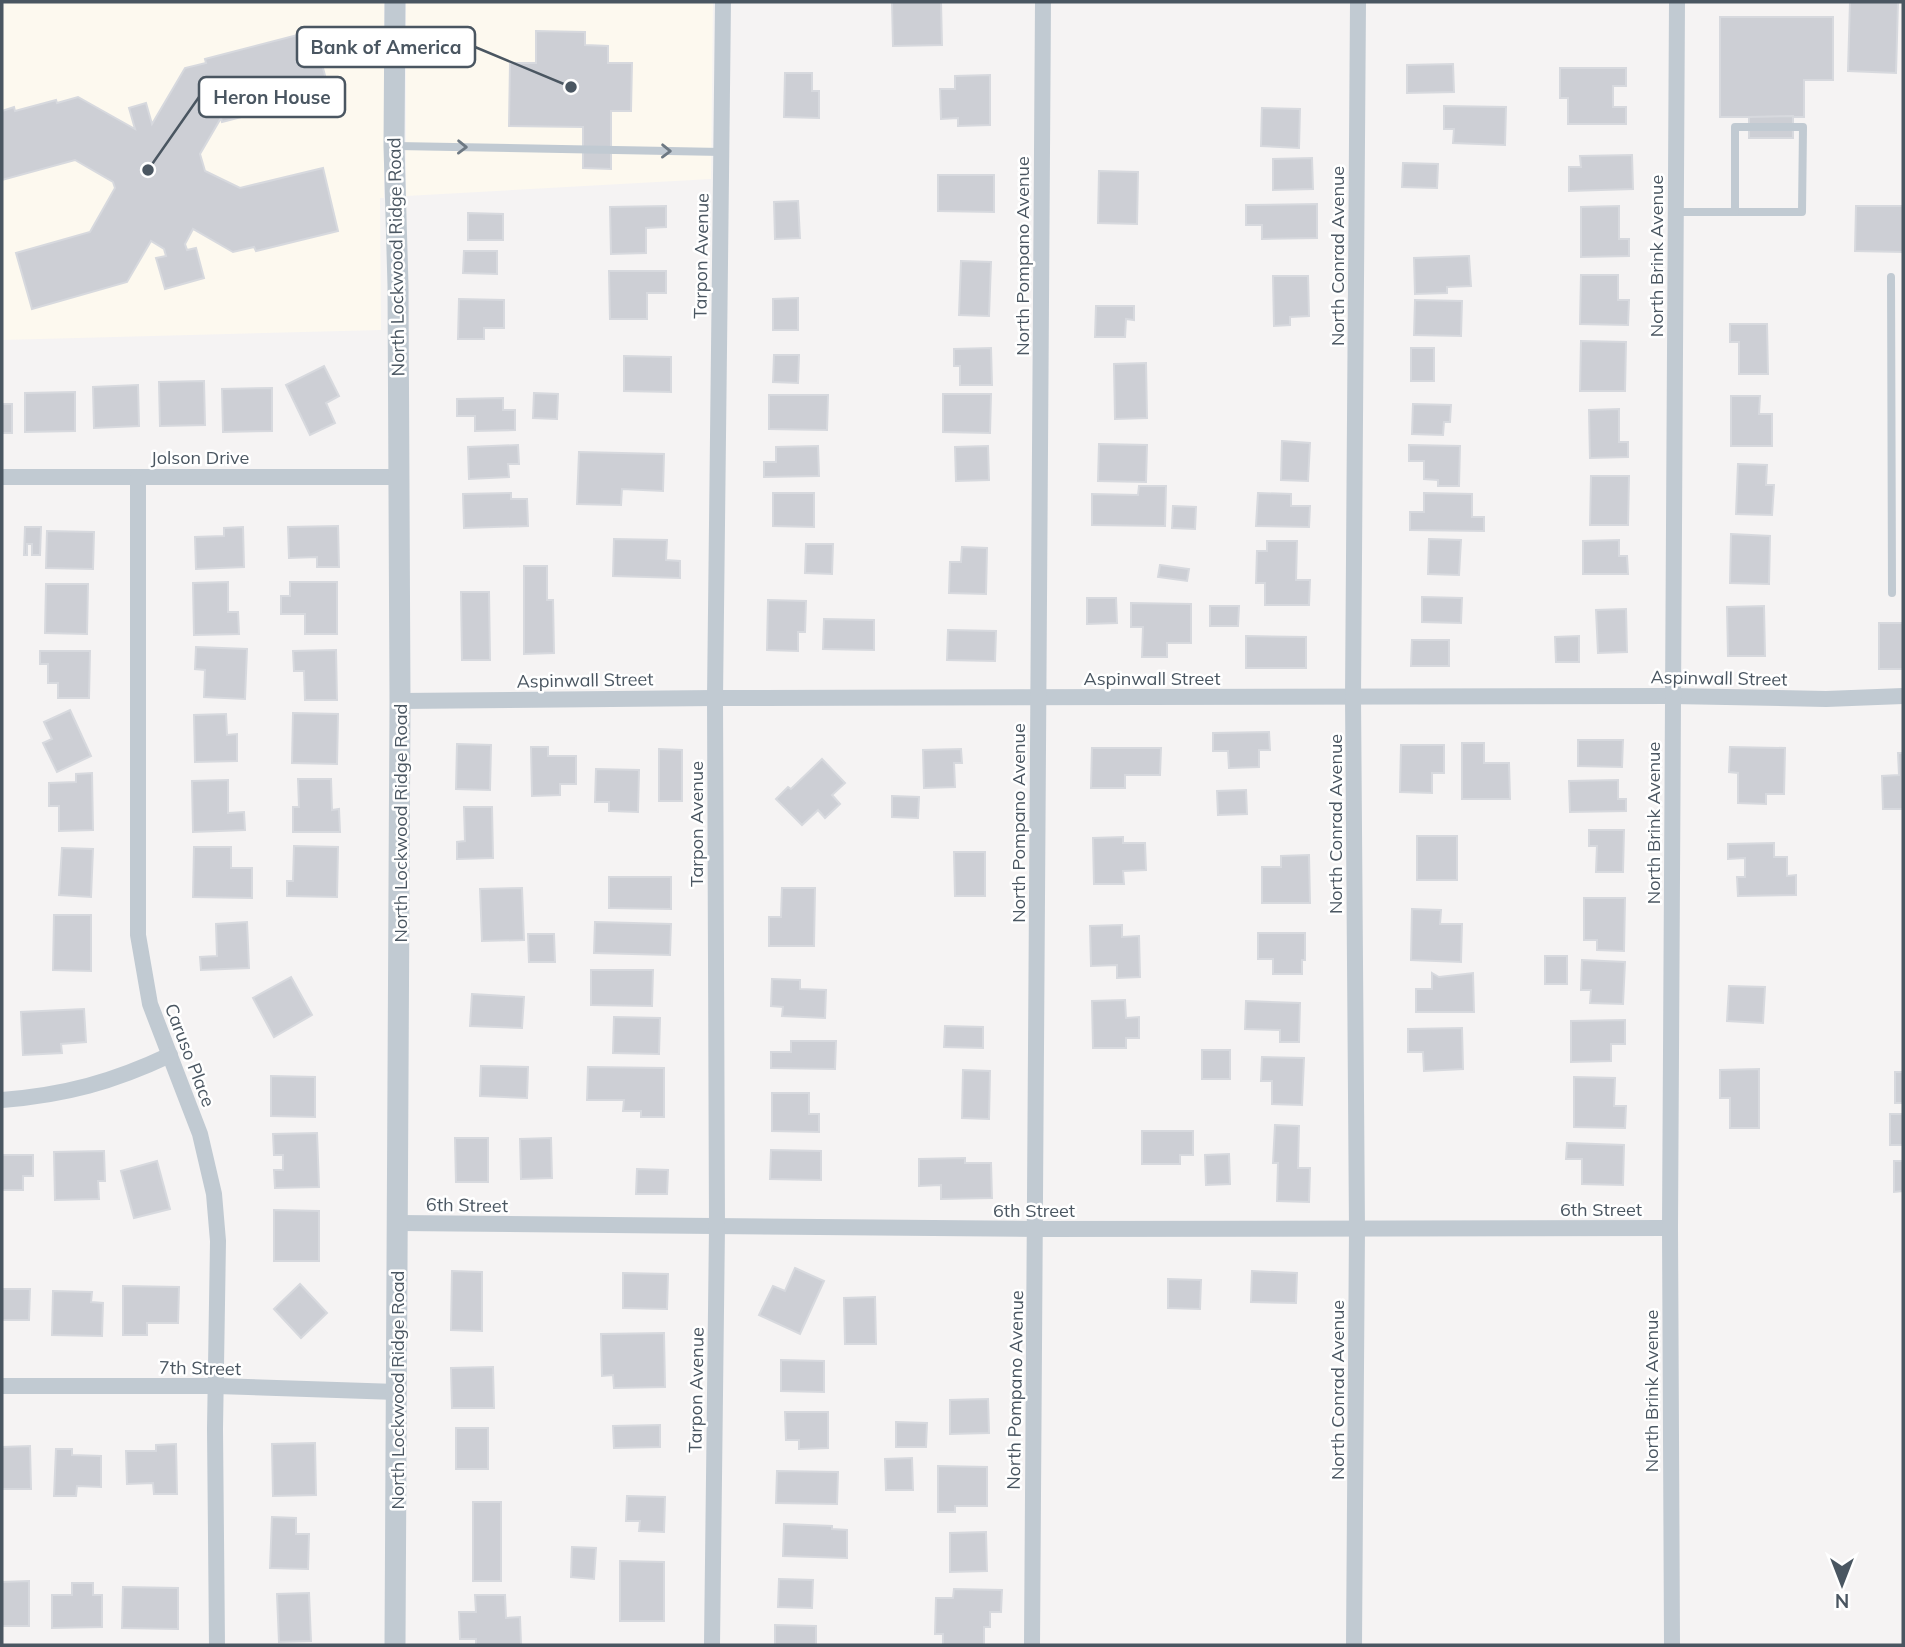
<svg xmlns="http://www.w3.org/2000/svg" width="1905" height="1647" font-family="Mulish,sans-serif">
  <rect width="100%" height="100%" fill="#f5f3f3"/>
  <!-- commercial -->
  <g fill="#fdf9ef">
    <polygon points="2,2 384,2 384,198 380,198 381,330 2,340"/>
    <polygon points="406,2 713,2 711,179 406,196"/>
  </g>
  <!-- building -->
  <g fill="#cdcfd5" stroke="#d7d9de" stroke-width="2">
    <polygon points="892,2 941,2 942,45 893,46"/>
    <polygon points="1850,2 1898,2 1896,73 1848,71"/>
    <polygon points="1720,17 1833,17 1833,80 1804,80 1804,117 1720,117"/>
    <polygon points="313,31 330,94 222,122 221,118 200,154 205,171 240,188 323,168 338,231 256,251 254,247 233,252 193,229 185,244 187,250 196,248 204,278 165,289 156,258 166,256 164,249 151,241 127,282 32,309 16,253 90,232 115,188 113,182 75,160 2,180 2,111 14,107 15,111 56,100 57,103 78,97 135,129 129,108 146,103 152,124 185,68 206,63 205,59"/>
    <polygon points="536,31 585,32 585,45 608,46 608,63 632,63 631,111 611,111 611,169 583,168 583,127 509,126 510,63 536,63"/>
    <polygon points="1453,64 1454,92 1407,93 1407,65"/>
    <polygon points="1560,68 1626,68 1626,86 1613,86 1613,107 1626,107 1626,124 1568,124 1568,98 1560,98"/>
    <polygon points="785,73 812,73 812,91 819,91 819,118 784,117"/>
    <polygon points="990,75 990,125 958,126 958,118 941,119 940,89 955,89 955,76"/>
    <polygon points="1444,106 1506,107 1505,145 1453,143 1454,129 1444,129"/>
    <polygon points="1262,108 1300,109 1299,148 1261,146"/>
    <polygon points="1793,116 1793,138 1749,138 1749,117"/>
    <polygon points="1632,155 1633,189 1569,191 1569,167 1581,167 1580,156"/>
    <polygon points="1312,158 1313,189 1273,190 1273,159"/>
    <polygon points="1403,163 1438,164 1437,188 1402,187"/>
    <polygon points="1099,171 1138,172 1137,224 1098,223"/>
    <polygon points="938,175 994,175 994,212 938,211"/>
    <polygon points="798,201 800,238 775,239 774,202"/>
    <polygon points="1317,204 1317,238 1262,239 1262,225 1246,225 1246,205"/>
    <polygon points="666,206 666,227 646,228 646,253 611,254 610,207"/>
    <polygon points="1619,206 1619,239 1629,239 1629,256 1581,257 1581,207"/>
    <polygon points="1856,206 1903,206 1903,252 1855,251"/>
    <polygon points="468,213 503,214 503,240 468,240"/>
    <polygon points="464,251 497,251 497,274 463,273"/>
    <polygon points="1469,256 1471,286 1447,287 1447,293 1415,294 1414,258"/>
    <polygon points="961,261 991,262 989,316 959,315"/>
    <polygon points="609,271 666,271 666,293 647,293 647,319 610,319"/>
    <polygon points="1581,275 1618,275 1618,300 1629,300 1628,325 1580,324"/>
    <polygon points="1273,276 1308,276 1309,316 1290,317 1290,325 1274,326"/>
    <polygon points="798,298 798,330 773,330 773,299"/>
    <polygon points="459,299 504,300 504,328 484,328 484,339 458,339"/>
    <polygon points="1415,300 1462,301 1461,336 1414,335"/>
    <polygon points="1096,306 1134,306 1134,320 1126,319 1125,337 1095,337"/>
    <polygon points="1730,324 1767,324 1768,374 1739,374 1739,342 1730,342"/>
    <polygon points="1581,341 1626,342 1625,391 1580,391"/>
    <polygon points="991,348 992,385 960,385 960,366 954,366 954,349"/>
    <rect x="1411" y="348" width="23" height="33"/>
    <polygon points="774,355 799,355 798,383 773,382"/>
    <polygon points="624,356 671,357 671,392 624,391"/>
    <polygon points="1146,363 1147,418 1115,419 1114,364"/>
    <polygon points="324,366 339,396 326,403 335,423 310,435 286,385"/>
    <polygon points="204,381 205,425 160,426 159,382"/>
    <polygon points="138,385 139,426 94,428 93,387"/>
    <polygon points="272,388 272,431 223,432 222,389"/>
    <polygon points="75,392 75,431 25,432 25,393"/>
    <polygon points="534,393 558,394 557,419 533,418"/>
    <polygon points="943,394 991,394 990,433 943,432"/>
    <polygon points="769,395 828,395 827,430 769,429"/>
    <polygon points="1731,396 1760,396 1759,414 1772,414 1772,446 1731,446"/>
    <polygon points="503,398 503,410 515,410 515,430 475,431 475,416 457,416 457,399"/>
    <rect x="2" y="404" width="10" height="29"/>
    <polygon points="1413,404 1451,405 1450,422 1444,422 1443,435 1412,434"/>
    <polygon points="1619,409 1619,442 1628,442 1628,457 1590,458 1589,410"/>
    <polygon points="1282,441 1310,443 1308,481 1281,480"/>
    <polygon points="1099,444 1147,445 1146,482 1098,481"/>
    <polygon points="518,445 519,464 508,464 509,477 469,479 468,447"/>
    <polygon points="1409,445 1460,446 1459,486 1438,486 1438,480 1424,479 1424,461 1409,461"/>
    <polygon points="818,446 819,476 764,477 764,462 776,462 776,447"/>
    <polygon points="988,446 989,480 956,481 955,447"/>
    <polygon points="579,452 664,454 663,491 622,489 621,505 577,504"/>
    <polygon points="1738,464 1767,465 1766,485 1774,485 1772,515 1736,514"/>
    <polygon points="1591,476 1629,476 1628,525 1590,525"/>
    <polygon points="1139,486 1166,486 1165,526 1092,525 1092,494 1138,495"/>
    <polygon points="511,493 511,499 527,499 528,526 464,528 463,494"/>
    <polygon points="773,493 814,493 814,527 773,526"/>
    <polygon points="1258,493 1291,494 1291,506 1310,506 1309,527 1256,526"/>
    <polygon points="1424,493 1472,494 1472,517 1484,517 1484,531 1410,530 1410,512 1424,512"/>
    <polygon points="1173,506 1196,507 1195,529 1172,528"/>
    <polygon points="338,526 339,567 317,567 317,557 289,558 288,527"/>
    <polygon points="25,527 41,527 40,555 32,555 32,544 27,544 27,555 24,555"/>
    <polygon points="243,527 244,567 196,569 195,537 224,536 224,528"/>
    <polygon points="47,531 94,532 93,569 46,568"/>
    <polygon points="1731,534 1770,536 1769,584 1730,583"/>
    <polygon points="614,539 667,540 666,560 680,561 680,578 613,576"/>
    <polygon points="1429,539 1461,540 1459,575 1428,574"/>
    <polygon points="1619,540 1619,556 1627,556 1628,574 1583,574 1583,541"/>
    <polygon points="1267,541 1297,541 1296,580 1310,580 1309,605 1265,605 1265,583 1256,583 1257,551 1267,551"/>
    <polygon points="806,544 833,544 832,574 805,573"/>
    <polygon points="962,547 987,548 986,594 949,593 950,562 961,562"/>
    <polygon points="1160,565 1189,569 1187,581 1158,577"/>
    <polygon points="524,566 547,566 547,600 553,600 554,653 524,654"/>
    <polygon points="228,582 228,612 238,612 239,634 194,635 193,583"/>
    <polygon points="290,582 337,582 337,634 305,634 305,614 281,614 281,596 290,596"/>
    <polygon points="46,584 88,584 87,634 45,633"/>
    <polygon points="461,592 489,592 490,660 462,660"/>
    <polygon points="1422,597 1462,598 1461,623 1422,622"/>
    <polygon points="1087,598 1116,598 1117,623 1087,624"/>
    <polygon points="768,600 806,601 805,632 798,632 798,651 767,650"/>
    <polygon points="1131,603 1191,604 1191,643 1167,643 1167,657 1142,657 1143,627 1131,627"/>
    <polygon points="1210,606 1239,606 1238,626 1210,626"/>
    <polygon points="1764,606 1765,656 1728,656 1727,607"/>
    <polygon points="1626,609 1627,652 1598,653 1596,610"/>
    <polygon points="824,619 874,620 874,650 823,649"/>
    <rect x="1879" y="623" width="24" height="46"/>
    <polygon points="948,630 996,631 995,661 947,660"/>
    <polygon points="1246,636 1306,637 1306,668 1246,668"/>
    <polygon points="1579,636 1579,662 1556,662 1555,637"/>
    <polygon points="1412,640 1449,640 1449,666 1411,666"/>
    <polygon points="196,647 247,649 245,699 204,697 205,670 195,669"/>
    <polygon points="336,650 337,700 305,700 304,671 294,671 293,651"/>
    <polygon points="40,651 90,651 89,698 58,698 58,683 48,683 48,664 40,664"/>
    <polygon points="70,710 91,756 57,772 43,743 52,739 44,722"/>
    <polygon points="293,713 338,714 337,764 292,763"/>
    <polygon points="226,714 227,735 237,734 237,761 195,762 194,715"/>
    <polygon points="1269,732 1270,750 1259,750 1259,767 1229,768 1228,751 1213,751 1213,733"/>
    <polygon points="1578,740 1623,740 1622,767 1578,766"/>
    <polygon points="1462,743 1484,743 1484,763 1509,763 1510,799 1462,799"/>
    <polygon points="457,744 491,745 490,790 456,789"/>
    <polygon points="1401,745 1444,745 1444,773 1432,773 1432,793 1400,792"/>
    <polygon points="531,747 548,747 548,756 576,756 576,784 560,784 560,795 532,796"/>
    <polygon points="1730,747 1785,748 1784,794 1766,794 1766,804 1738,803 1738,773 1729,772"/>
    <polygon points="1092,748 1161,748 1160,775 1125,775 1125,788 1091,788"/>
    <polygon points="659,749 682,750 682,801 659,801"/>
    <polygon points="961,749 962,763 954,763 955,787 924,788 923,750"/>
    <polygon points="1898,753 1903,753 1903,809 1883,809 1882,776 1899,775"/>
    <polygon points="822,759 845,783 832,795 840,804 825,818 818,810 802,825 776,799 788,787 791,789"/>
    <polygon points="596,769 639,770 638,812 609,811 609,802 595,802"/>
    <polygon points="92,773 93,830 59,831 59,806 49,806 49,783 76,782 76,774"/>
    <polygon points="298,779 331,779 332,810 339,809 340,832 293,832 293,807 299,807"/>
    <polygon points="228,780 228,813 244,812 245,830 193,832 192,781"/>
    <polygon points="1618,780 1618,799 1626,799 1626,811 1570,812 1569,781"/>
    <polygon points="1246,790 1247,814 1218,815 1217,791"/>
    <polygon points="892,796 919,797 918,818 892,817"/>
    <polygon points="464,807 492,807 493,858 457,859 457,842 465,841"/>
    <polygon points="1589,830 1624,830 1623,872 1596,872 1597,846 1589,846"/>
    <rect x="1417" y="836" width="40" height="44"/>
    <polygon points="1123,837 1123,843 1145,843 1146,870 1123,871 1124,884 1094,884 1093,838"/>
    <polygon points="1774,843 1774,857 1787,857 1787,876 1796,875 1796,895 1738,896 1737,877 1745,877 1745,858 1728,859 1728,844"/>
    <polygon points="294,846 338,847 337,897 287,896 287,881 293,881"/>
    <polygon points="194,847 231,847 231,868 252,868 252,898 193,897"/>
    <polygon points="62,848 93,849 91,897 59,895"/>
    <polygon points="954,852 985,852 985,896 955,896"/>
    <polygon points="1309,855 1310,903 1262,903 1262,867 1281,867 1281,856"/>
    <polygon points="609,877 671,877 671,909 609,908"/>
    <polygon points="522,888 524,940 482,941 480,889"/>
    <polygon points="782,888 815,888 814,946 769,946 769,917 781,917"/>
    <polygon points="1584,898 1625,898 1624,951 1597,950 1597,940 1584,940"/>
    <polygon points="1412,909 1441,910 1440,924 1462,924 1461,962 1411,960"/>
    <polygon points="54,915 91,915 91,971 53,970"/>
    <polygon points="247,922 249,968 201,970 200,957 217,956 216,924"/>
    <polygon points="595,922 671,924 670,955 594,953"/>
    <polygon points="1122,925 1122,937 1139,936 1140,977 1117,978 1117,965 1091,966 1090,926"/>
    <polygon points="1258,933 1305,933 1305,960 1302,960 1302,974 1273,974 1273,959 1258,959"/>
    <polygon points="528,934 554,934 555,962 529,962"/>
    <rect x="1545" y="956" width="22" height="28"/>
    <polygon points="1582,960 1625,962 1623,1004 1590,1003 1591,990 1581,990"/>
    <polygon points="591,970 653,970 652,1006 591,1005"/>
    <polygon points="1432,973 1439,977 1473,973 1474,1012 1416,1012 1416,989 1432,989"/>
    <polygon points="291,977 312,1015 274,1037 253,998"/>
    <polygon points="772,979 800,980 800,989 826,990 825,1018 782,1016 783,1007 771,1006"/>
    <polygon points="1729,986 1765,987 1763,1023 1727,1021"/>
    <polygon points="472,994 524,997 522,1028 470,1026"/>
    <polygon points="1125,1000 1126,1018 1139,1017 1139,1038 1126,1038 1126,1048 1093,1048 1092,1001"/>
    <polygon points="1246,1001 1300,1003 1299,1042 1280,1042 1280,1030 1245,1029"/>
    <polygon points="84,1009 86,1042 61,1044 62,1053 23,1055 21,1012"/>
    <polygon points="614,1017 660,1018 659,1054 613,1053"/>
    <polygon points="1625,1020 1625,1044 1611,1044 1611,1061 1571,1062 1571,1021"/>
    <polygon points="945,1026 983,1027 983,1048 944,1047"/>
    <polygon points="1462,1028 1463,1069 1424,1071 1423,1052 1408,1052 1408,1029"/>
    <polygon points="791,1041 836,1041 835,1069 771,1068 771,1052 791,1052"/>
    <rect x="1202" y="1050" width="28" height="29"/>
    <polygon points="1262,1057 1304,1058 1302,1105 1272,1104 1272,1081 1261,1081"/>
    <polygon points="481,1066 528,1067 527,1098 480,1096"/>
    <polygon points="588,1067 664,1068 664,1117 641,1117 641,1111 623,1111 624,1100 587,1100"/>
    <polygon points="1759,1069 1759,1128 1730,1128 1730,1098 1720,1098 1720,1070"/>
    <polygon points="963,1070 990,1071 989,1119 962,1118"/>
    <rect x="1895" y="1072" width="8" height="31"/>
    <polygon points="271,1076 315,1077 315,1117 271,1116"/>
    <polygon points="1574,1077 1615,1078 1614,1106 1626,1106 1625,1128 1574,1127"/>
    <polygon points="772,1093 809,1093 809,1114 819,1114 819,1132 772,1131"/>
    <rect x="1890" y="1114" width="13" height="31"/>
    <polygon points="1275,1125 1299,1126 1298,1168 1310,1168 1309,1202 1277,1201 1278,1163 1273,1163"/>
    <polygon points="1142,1131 1193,1131 1193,1155 1180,1155 1180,1164 1142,1164"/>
    <polygon points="317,1133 319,1187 275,1188 274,1170 283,1170 283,1155 274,1155 273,1134"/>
    <polygon points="455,1138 488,1138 488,1182 456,1182"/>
    <polygon points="551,1138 552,1178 521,1179 520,1139"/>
    <polygon points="1567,1143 1624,1145 1623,1185 1582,1184 1582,1159 1566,1159"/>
    <polygon points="771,1150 821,1151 821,1180 770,1179"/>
    <polygon points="104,1151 105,1181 98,1181 99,1199 55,1200 54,1152"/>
    <polygon points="1229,1154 1230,1184 1206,1185 1205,1155"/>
    <polygon points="2,1155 33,1155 33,1176 23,1176 23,1190 2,1190"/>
    <polygon points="965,1158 965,1163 991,1163 992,1198 941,1199 941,1185 919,1186 919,1159"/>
    <polygon points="157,1161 170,1209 134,1218 121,1171"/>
    <polygon points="1894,1161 1903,1161 1903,1191 1894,1192"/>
    <polygon points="637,1169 668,1170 667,1194 636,1194"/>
    <polygon points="274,1210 319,1211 319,1261 274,1261"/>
    <polygon points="795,1268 824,1281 800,1334 759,1315 773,1286 785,1291"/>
    <polygon points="452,1271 482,1272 482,1331 451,1330"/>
    <polygon points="1252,1271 1297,1273 1296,1303 1251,1302"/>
    <polygon points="623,1273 668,1274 667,1309 623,1308"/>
    <polygon points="1168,1279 1201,1280 1200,1309 1168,1308"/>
    <polygon points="300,1284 327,1313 301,1338 274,1309"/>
    <polygon points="123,1286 179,1287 178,1323 147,1323 147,1335 123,1335"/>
    <polygon points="2,1289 30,1289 29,1320 2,1320"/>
    <polygon points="53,1291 92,1292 91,1302 103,1303 102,1336 52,1335"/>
    <polygon points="875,1297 876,1344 845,1344 844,1298"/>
    <polygon points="664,1333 665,1387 614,1388 613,1375 602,1376 601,1334"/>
    <polygon points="781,1360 824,1361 824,1392 781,1391"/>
    <polygon points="493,1367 494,1408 452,1408 451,1368"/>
    <polygon points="988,1399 989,1433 950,1434 950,1400"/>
    <polygon points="785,1412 828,1412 828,1448 799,1449 799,1440 786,1440"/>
    <polygon points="896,1422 927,1423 926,1447 896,1447"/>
    <polygon points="660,1425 660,1447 614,1448 613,1426"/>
    <rect x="456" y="1428" width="32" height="41"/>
    <polygon points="315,1443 316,1495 273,1496 272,1444"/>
    <polygon points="176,1444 177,1494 154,1494 153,1483 127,1484 126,1451 156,1451 156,1445"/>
    <polygon points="30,1446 31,1489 2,1489 2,1447"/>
    <polygon points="56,1449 72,1449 72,1455 101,1456 101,1487 77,1486 76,1496 54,1496"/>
    <polygon points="912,1458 913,1490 886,1490 885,1459"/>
    <polygon points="938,1466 987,1467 987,1506 955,1506 955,1512 938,1512"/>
    <polygon points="777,1471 838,1472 837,1504 776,1503"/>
    <polygon points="627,1496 665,1497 664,1532 639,1531 640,1521 626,1521"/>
    <rect x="473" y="1502" width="28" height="79"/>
    <polygon points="272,1517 296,1518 296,1534 309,1534 308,1569 270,1568"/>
    <polygon points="784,1524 832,1526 832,1529 847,1530 847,1558 783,1556"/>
    <polygon points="986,1532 987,1571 950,1572 950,1533"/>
    <polygon points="572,1547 596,1548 594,1579 571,1577"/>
    <polygon points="620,1561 664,1562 664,1621 620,1621"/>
    <polygon points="779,1579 813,1580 812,1608 778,1607"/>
    <polygon points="29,1581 29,1626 2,1626 2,1582"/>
    <polygon points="72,1583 93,1583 93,1595 102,1595 102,1627 52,1628 52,1595 72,1595"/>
    <polygon points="123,1587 178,1588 178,1629 122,1628"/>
    <polygon points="954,1589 1002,1590 1001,1612 990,1612 990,1627 984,1627 984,1645 943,1645 943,1634 935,1634 936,1598 953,1598"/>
    <polygon points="309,1593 311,1641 279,1642 277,1594"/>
    <polygon points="475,1595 505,1595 506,1618 520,1617 521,1645 476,1645 476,1639 460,1639 459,1612 476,1612"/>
    <polygon points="775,1625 816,1626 816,1645 775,1645"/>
  </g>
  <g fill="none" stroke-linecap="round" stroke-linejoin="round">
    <!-- service -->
    <g stroke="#c1cad2" stroke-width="8">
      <polygon points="1735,127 1803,127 1802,212 1735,212"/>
      <polyline points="397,146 722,152"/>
      <polyline points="1675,212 1735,212"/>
      <polyline points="1891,277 1892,593"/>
    </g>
    <!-- minor -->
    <g stroke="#c1cad2" stroke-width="16">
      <polyline points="2,477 398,477"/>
      <polyline points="138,477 138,935 150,1004 200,1134 214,1194 218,1241 215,1429 217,1645"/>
      <polyline points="400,701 715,698 1672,696 1826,699 1903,696"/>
      <path d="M2 1100C65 1095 113 1082 170 1055"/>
      <polyline points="399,1223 1036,1229 1670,1228"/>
      <polyline points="2,1386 217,1386 397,1392"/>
      <polyline points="712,1645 717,1227 715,698 723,2"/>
      <polyline points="1032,1645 1043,2"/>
      <polyline points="1354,1645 1357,1229 1353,697 1358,2"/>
      <polyline points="1672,1645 1670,1228 1677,2"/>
    </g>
    <!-- tertiary -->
    <polyline stroke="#c1cad2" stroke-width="21" points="395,2 394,146 398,286 400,701 395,1645"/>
  </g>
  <!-- one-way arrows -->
  <defs><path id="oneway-chevron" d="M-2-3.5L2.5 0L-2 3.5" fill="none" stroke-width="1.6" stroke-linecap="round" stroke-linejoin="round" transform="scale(1.75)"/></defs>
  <g stroke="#6e7983">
    <use href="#oneway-chevron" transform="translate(462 147) rotate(1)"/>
    <use href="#oneway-chevron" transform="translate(666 151) rotate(1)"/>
  </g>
  <g text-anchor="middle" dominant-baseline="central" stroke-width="5" stroke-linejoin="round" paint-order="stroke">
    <!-- street labels -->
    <g font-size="18" fill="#4a5661" stroke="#fff">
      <text transform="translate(701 256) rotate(-89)">Tarpon Avenue</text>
      <text transform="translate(1022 256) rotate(-90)">North Pompano Avenue</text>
      <text transform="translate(1337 256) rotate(-90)">North Conrad Avenue</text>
      <text transform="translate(1656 256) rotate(-90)">North Brink Avenue</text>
      <text transform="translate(396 257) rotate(-91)">North Lockwood Ridge Road</text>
      <text x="200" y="457">Jolson Drive</text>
      <text x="1152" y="678">Aspinwall Street</text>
      <text transform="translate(1719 678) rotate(1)">Aspinwall Street</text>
      <text transform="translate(585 680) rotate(-1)">Aspinwall Street</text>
      <text transform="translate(400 823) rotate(-90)">North Lockwood Ridge Road</text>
      <text transform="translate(1018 823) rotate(-90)">North Pompano Avenue</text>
      <text transform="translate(1653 823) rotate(-90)">North Brink Avenue</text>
      <text transform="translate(696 824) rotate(-90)">Tarpon Avenue</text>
      <text transform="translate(1335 824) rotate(-90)">North Conrad Avenue</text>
      <text transform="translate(190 1055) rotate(69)">Caruso Place</text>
      <text transform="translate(467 1205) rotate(1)">6th Street</text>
      <text x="1601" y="1209">6th Street</text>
      <text x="1034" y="1210">6th Street</text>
      <text transform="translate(200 1368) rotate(1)">7th Street</text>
      <text transform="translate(397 1390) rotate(-90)">North Lockwood Ridge Road</text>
      <text transform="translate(696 1390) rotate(-89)">Tarpon Avenue</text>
      <text transform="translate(1015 1390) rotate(-89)">North Pompano Avenue</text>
      <text transform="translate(1337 1390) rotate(-90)">North Conrad Avenue</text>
      <text transform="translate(1651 1391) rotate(-90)">North Brink Avenue</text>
    </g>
  </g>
  <!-- callouts -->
  <path fill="none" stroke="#4a5661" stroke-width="2.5" d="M571 87L475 47M148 170L199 97"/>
  <g fill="#4a5661" stroke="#fff" stroke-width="2.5">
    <circle cx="571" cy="87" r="7"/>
    <circle cx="148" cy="170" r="7"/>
  </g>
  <g fill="#fff" stroke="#4a5661" stroke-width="2.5">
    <rect x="297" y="27" width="178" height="40" rx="7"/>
    <rect x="199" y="77" width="146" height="40" rx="7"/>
  </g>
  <g font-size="19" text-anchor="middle" font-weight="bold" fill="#4a5661">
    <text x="386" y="54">Bank of America</text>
    <text x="272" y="104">Heron House</text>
  </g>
  <!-- border -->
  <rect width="1905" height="1647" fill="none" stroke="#4a5661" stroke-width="7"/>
  <!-- north arrow -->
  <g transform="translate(1842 1584) rotate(180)" stroke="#ffffff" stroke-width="5" paint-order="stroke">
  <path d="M0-5L12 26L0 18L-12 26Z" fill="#4a5661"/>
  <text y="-10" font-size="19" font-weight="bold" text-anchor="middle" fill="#4a5661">N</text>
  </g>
</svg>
